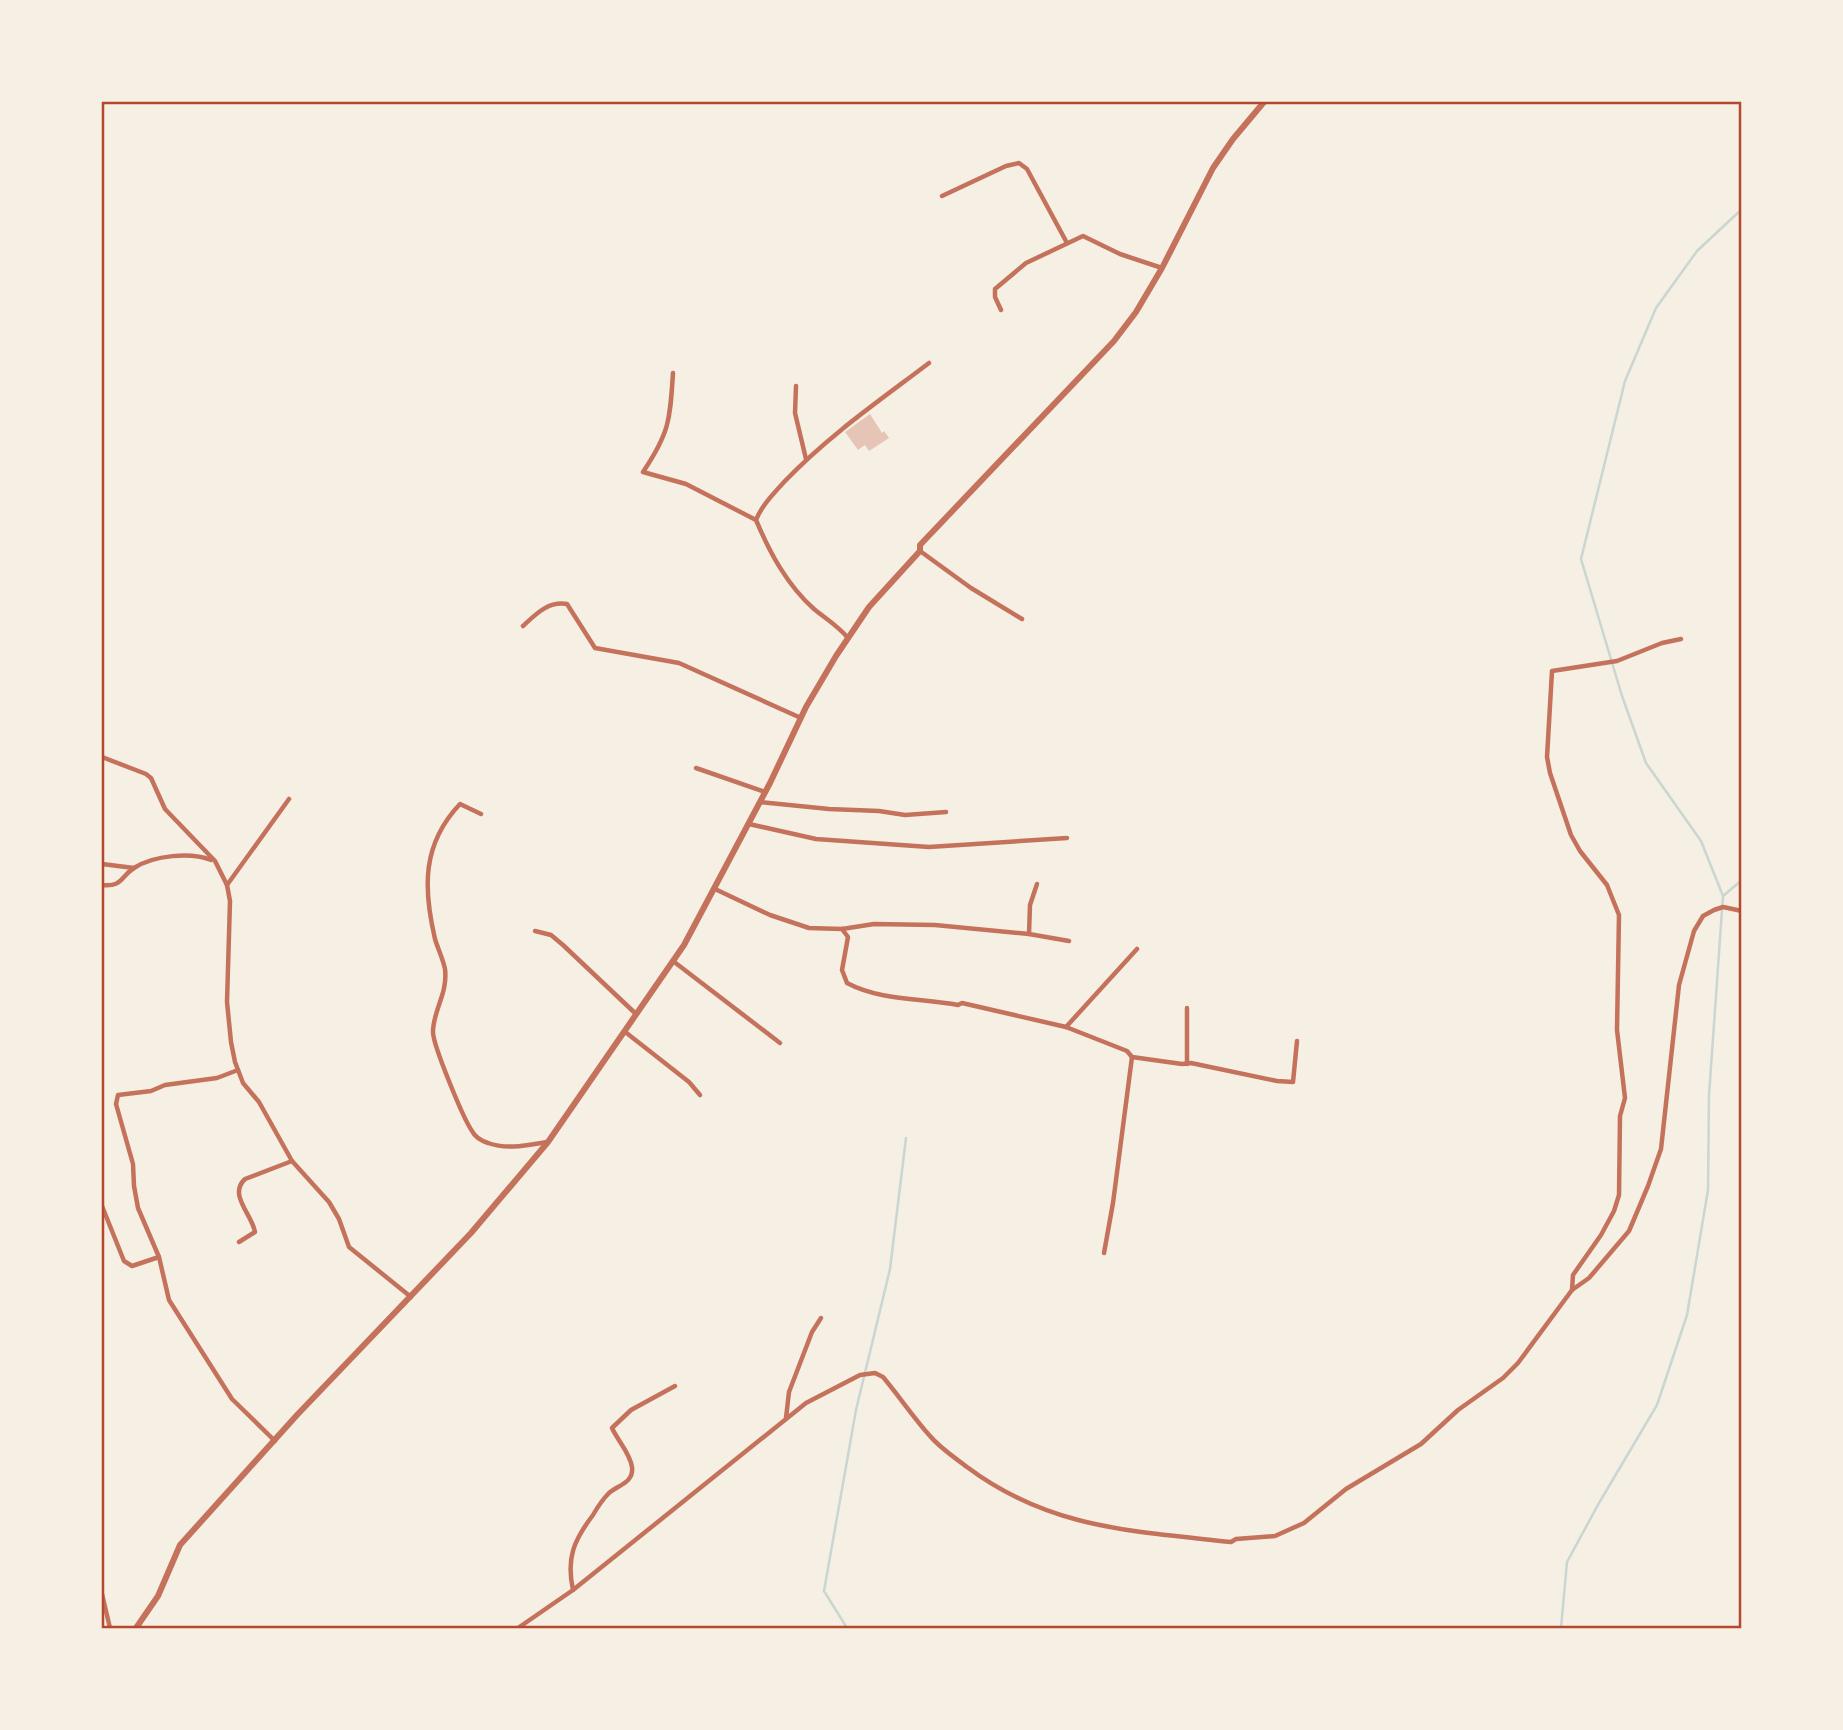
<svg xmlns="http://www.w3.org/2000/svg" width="1843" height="1730" font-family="Manrope,sans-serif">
  <rect width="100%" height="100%" fill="#f6efe4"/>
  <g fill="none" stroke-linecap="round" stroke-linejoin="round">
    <!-- stream -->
    <g stroke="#c9d6d2" stroke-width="2.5">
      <polyline points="1723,896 1742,880"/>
      <polyline points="847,1628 824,1591 856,1410 890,1269 906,1138"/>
      <polyline points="1561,1628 1567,1562 1599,1503 1657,1405 1687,1315 1708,1190 1709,1095 1723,896 1701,841 1646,763 1622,696 1581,559 1625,381 1656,308 1697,251 1742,209"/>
    </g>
  </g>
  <!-- building -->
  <polygon fill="#e6c5b7" points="870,414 882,433 884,431 889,438 869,451 865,445 858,450 845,432"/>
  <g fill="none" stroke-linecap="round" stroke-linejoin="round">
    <!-- minor -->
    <g stroke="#c5725c" stroke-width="4.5">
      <polyline points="942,196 1006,166 1019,163 1027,169 1067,243"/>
      <polyline points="1001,310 995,297 995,289 1026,263 1083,236 1120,254 1162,268"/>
      <path d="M673 373C670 419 670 432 643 472L686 484 756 520"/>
      <polyline points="796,386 795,413 806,459"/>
      <polyline points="920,551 971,588 1022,619"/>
      <path d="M523 626C536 614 548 601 567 604L595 648 679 663 801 718"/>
      <path d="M848 638C838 626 826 619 814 609 787 585 770 553 756 520 762 505 774 493 785 481 828 436 879 401 929 363"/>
      <polyline points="102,757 146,774 151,778 165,809 215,861 227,885 230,901 227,1002 231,1042 235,1062 243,1083 259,1102 292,1161 329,1202 339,1219 349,1247 411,1297"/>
      <polyline points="696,768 765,792"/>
      <polyline points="760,802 829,809 879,811 905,815 946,812"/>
      <path d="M481 814 460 804C422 844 423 888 435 939 438 949 443 959 445 969 448 994 433 1010 433 1032 433 1045 463 1118 472 1131 475 1137 482 1141 488 1143 507 1150 528 1145 547 1142"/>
      <polyline points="749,824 816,839 929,847 1067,838"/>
      <polyline points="102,864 134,868"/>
      <path d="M102 885C123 887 120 877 134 868 154 855 191 852 211 860"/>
      <polyline points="227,885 289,799"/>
      <polyline points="715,889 770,915 809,928 842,929 874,924 935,925 1029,934 1069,941"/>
      <path d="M842 929 848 937 842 970 847 983C881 1001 921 998 958 1005L962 1003 1066 1027 1127 1051 1132 1057 1182 1064 1191 1063 1277 1081 1293 1082 1297 1041"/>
      <polyline points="535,931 551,935 563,945 636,1014"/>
      <polyline points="1029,934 1030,905 1037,884"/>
      <polyline points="673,961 780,1043"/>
      <polyline points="1066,1027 1137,949"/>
      <polyline points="624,1031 689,1082 700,1095"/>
      <polyline points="1187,1064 1187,1008"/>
      <polyline points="238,1070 217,1078 165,1085 151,1091 118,1095 116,1104 133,1164 134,1186 138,1208 159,1257 169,1300 232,1399 275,1441"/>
      <polyline points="102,1206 124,1261 132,1266 159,1257"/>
      <path d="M239 1242 255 1232C252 1214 228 1195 245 1179L292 1161"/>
      <polyline points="1104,1253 1113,1203 1132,1057"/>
      <polyline points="1572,1290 1573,1275 1601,1235 1614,1211 1619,1195 1620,1116 1625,1098 1617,1030 1619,915 1607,885 1580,851 1571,835 1550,773 1547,757 1552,671 1617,661 1662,643 1681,639"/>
      <polyline points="786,1418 789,1392 812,1332 821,1318"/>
      <path d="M573 1590C566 1558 574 1540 593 1515 597 1508 603 1499 609 1493 618 1485 634 1483 632 1467 630 1453 618 1441 612 1428L631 1410 675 1386"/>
      <polyline points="102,1594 110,1628"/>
      <path d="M518 1628 573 1590 806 1403 860 1375 875 1373 883 1377C899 1396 913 1417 930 1436 940 1448 954 1457 967 1467 1050 1529 1132 1531 1231 1542L1236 1539 1275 1536 1304 1523 1346 1489 1421 1444 1458 1410 1503 1378 1518 1363 1572 1290 1589 1278 1629 1231 1648 1186 1661 1149 1679 985 1694 931 1703 916 1714 910 1723 907 1742 911"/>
    </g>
    <!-- tertiary -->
    <polyline stroke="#c5725c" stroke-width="6" points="136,1628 158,1596 180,1545 297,1415 471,1233 548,1142 684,945 770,783 806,707 836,656 869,607 920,551 920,545 1114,341 1136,312 1162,268 1213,168 1233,139 1264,102"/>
  </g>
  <!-- border -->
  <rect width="1843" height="1730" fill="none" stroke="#f6efe4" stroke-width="206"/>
  <rect x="103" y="103" width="1637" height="1524" fill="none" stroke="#b5482f" stroke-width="2.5"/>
</svg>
